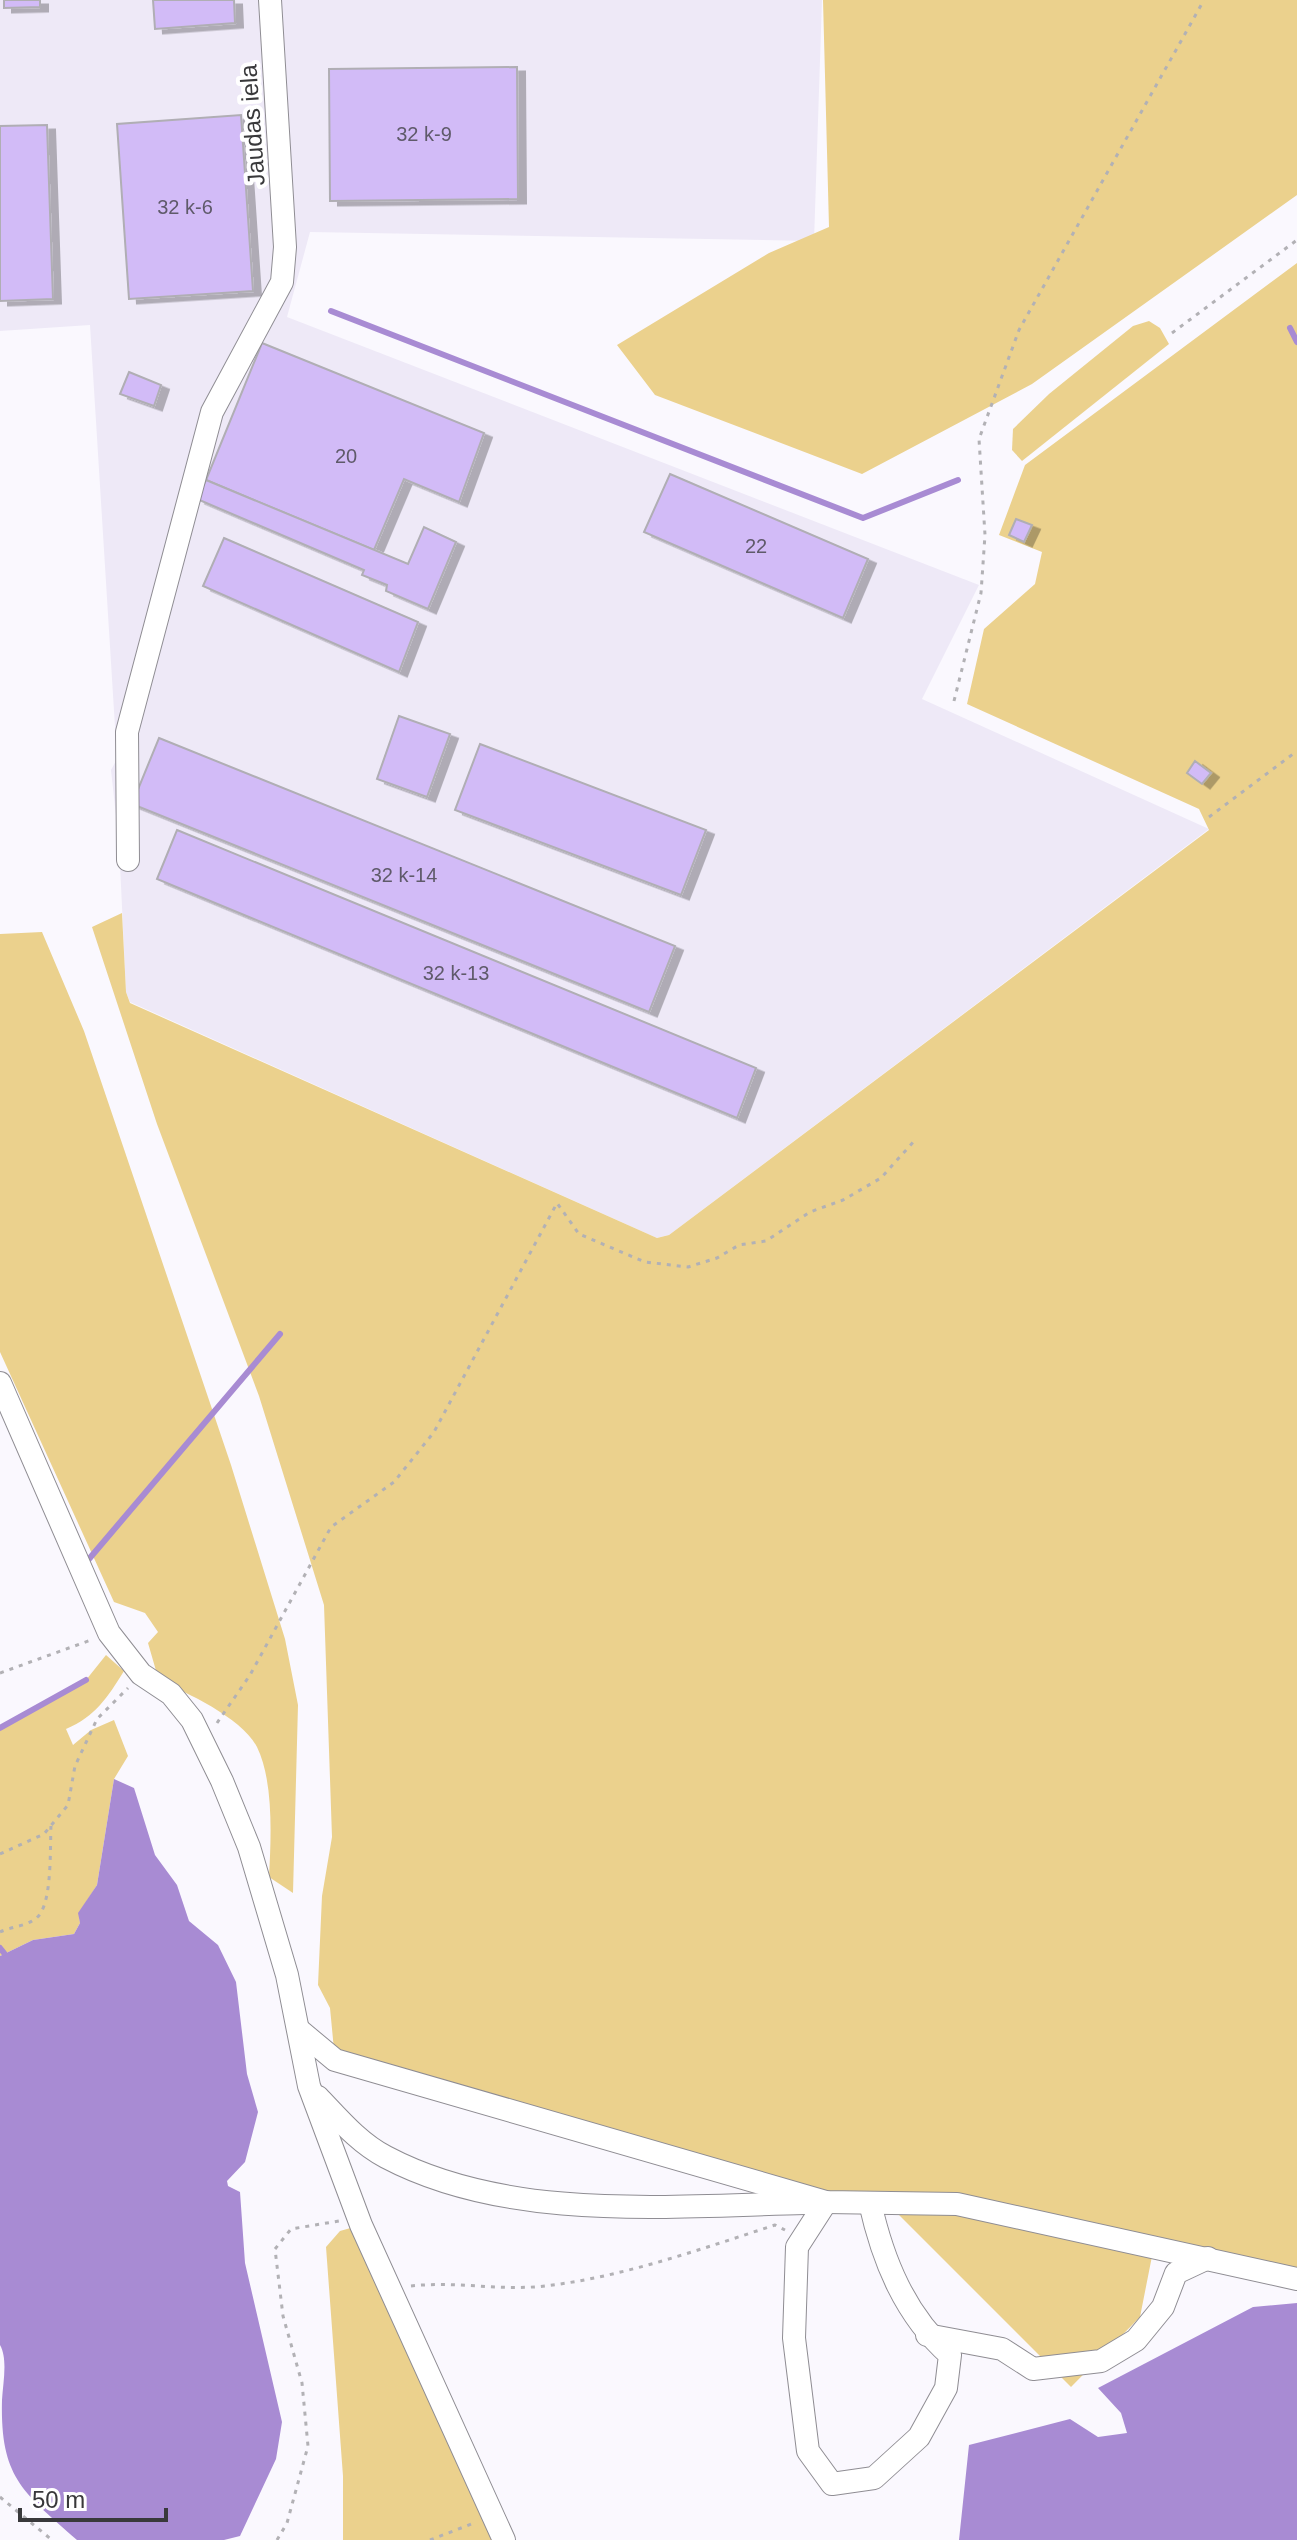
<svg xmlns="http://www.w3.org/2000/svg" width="1297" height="2540" font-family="Arial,sans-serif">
  <defs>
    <filter id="shadow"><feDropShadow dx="8" dy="4.5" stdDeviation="0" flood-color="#0004"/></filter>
  </defs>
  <rect width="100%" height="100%" fill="#faf8fe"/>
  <!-- built -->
  <polygon fill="#eee9f7" points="0,0 822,0 814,241 310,232 287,317 979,585 922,699 1209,829 669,1235 657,1238 130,1002 126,992 119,843 111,770 117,759 90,325 0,331"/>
  <!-- green -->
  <g fill="#ebd18d">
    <polygon points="823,0 1297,0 1297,195 1032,384 862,474 655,395 617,345 769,253 829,227"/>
    <polygon points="1297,263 1297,2275 1156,2236 1140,2317 1071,2387 887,2203 826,2202 335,2060 330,2008 318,1985 322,1896 332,1837 324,1605 259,1396 157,1124 92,927 122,913 126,992 130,1003 657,1238 669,1235 1209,830 1199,809 967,704 984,629 1035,584 1042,552 999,535 1025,465"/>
    <polygon points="1149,321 1160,328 1169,344 1022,461 1012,450 1013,429 1049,394 1133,326"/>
    <path d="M42 932 84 1031 231 1465 285 1639 298 1705 293 1893 269 1877C271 1839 274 1782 257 1747 243 1719 187 1692 159 1681L148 1643 158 1632 145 1613 114 1602 0 1352V934Z"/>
    <path d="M106 1655 124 1671C107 1698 96 1716 66 1729L73 1745 91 1730 114 1720 128 1756 114 1779 97 1885 79 1913 80 1923 74 1934 33 1940 0 1956V1728L86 1680Z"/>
    <polygon points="361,2225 504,2540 343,2540 343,2476 326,2247 340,2231"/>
  </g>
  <!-- water -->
  <g fill="#a88bd3">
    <path d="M114 1779 134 1788 155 1855 177 1885 189 1921 218 1945 236 1982 247 2074 258 2112 245 2162 227 2181 228 2186 240 2192 245 2263 282 2422 276 2459 240 2536 224 2540H77C23 2492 0 2478 2 2400 3 2383 8 2359 0 2345V1956L33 1940 74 1934 80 1923 78 1913 97 1885Z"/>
    <polygon points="1297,2303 1297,2540 959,2540 969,2445 1070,2419 1098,2437 1127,2433 1121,2413 1098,2388 1253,2307"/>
  </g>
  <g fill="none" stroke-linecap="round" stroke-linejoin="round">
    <!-- stream -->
    <g stroke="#a88bd3" stroke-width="6">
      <polyline points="331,311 863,518 958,480"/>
      <polyline points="1290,328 1297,342"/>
      <polyline points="89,1559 280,1334"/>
      <polyline points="0,1728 86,1680"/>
      <polyline points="0,1948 4,1953"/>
    </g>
  </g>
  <!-- building -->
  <g fill="#d2bbf7" stroke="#b0aeb4" stroke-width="2" filter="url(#shadow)">
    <polygon points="4,0 40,0 40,7 4,8"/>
    <polygon points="153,0 234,0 235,23 155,29"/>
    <polygon points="517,67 518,199 330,201 329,69"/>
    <polygon points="241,115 253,291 129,299 117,124"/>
    <polygon points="47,125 53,299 0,301 0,126"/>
    <polygon points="262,343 484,433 459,502 404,479 374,550 206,480"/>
    <polygon points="129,372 161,385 154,406 120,394"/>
    <polygon points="670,474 868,559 843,618 644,532"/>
    <polygon points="206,480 408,564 424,527 456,542 428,609 386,591 387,585 362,575 364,570 197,499"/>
    <polygon points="1016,519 1032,525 1024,542 1009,535"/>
    <polygon points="224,538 418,622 399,672 203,586"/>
    <polygon points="399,716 450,734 427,797 377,779"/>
    <polygon points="159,738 675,946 649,1012 132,804"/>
    <polygon points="480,744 706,830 681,895 455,810"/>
    <polygon points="1195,761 1211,773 1202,784 1187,773"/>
    <polygon points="177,830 756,1068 737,1118 157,879"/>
  </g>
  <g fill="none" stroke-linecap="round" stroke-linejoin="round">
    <defs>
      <g id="minor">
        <polyline points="128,860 127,732 212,412 282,282 285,247 270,0"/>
        <polyline points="0,1383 109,1633 141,1674 171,1694 192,1720 222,1781 249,1847 287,1975 309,2086 361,2225 504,2540"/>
        <polyline points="299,2030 335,2060 826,2202 957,2204 1297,2279"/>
        <path d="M318 2097C339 2119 359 2143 386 2157 509 2222 670 2206 805 2203"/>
        <path d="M826 2202 797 2247 794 2338 808 2451 832 2484 874 2478 919 2437 946 2388 950 2355C905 2315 883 2261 870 2203"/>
        <polyline points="927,2335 1002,2349 1033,2369 1101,2361 1136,2340 1163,2307 1176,2273 1208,2258"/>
      </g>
    </defs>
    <!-- minor casing -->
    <use href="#minor" stroke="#8f8d93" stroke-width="24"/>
    <!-- path -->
    <g stroke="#b2b1b5" stroke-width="3" stroke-dasharray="4 6" stroke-linecap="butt">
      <polyline points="1172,333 1297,240"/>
      <polyline points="954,701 981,593 985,535 979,439 1019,330 1204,0"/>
      <polyline points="1209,817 1297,751"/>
      <polyline points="0,1673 91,1640"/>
      <polyline points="217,1723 250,1675 331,1527 394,1482 434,1432 557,1203 579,1234 645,1262 688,1267 717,1258 739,1245 766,1241 810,1212 843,1200 881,1178 915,1140"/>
      <polyline points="0,1854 44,1834 68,1805 75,1766 97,1719 128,1688"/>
      <path d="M0 1932C12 1926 32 1926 40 1914 52 1897 50 1847 51 1825"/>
      <path d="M411 2286C455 2281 501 2291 545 2286 623 2277 701 2249 775 2225L785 2230"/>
      <polyline points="0,2497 52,2540"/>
      <polyline points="277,2540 287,2523 308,2446 302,2383 283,2316 275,2249 291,2229 339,2221"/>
      <polyline points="430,2540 474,2523"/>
    </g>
    <!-- minor -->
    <use href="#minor" stroke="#fff" stroke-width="22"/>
  </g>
  <g text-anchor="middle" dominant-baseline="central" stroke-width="8" stroke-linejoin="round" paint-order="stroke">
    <!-- number labels -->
    <g font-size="20" fill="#5f5a6a">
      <text x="424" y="134">32 k-9</text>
      <text x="185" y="207">32 k-6</text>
      <text x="346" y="456">20</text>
      <text x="756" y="546">22</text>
      <text x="404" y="875">32 k-14</text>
      <text x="456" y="973">32 k-13</text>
    </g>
    <!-- street labels -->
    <g font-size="24" fill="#39393b" stroke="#fff">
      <text transform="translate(252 125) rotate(-94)">Jaudas iela</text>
    </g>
  </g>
  <!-- scale -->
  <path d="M20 2508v12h146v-12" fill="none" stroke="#39393b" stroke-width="4"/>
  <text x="32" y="2508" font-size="24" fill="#39393b" stroke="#ffffff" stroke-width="6" paint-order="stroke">50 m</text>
</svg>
